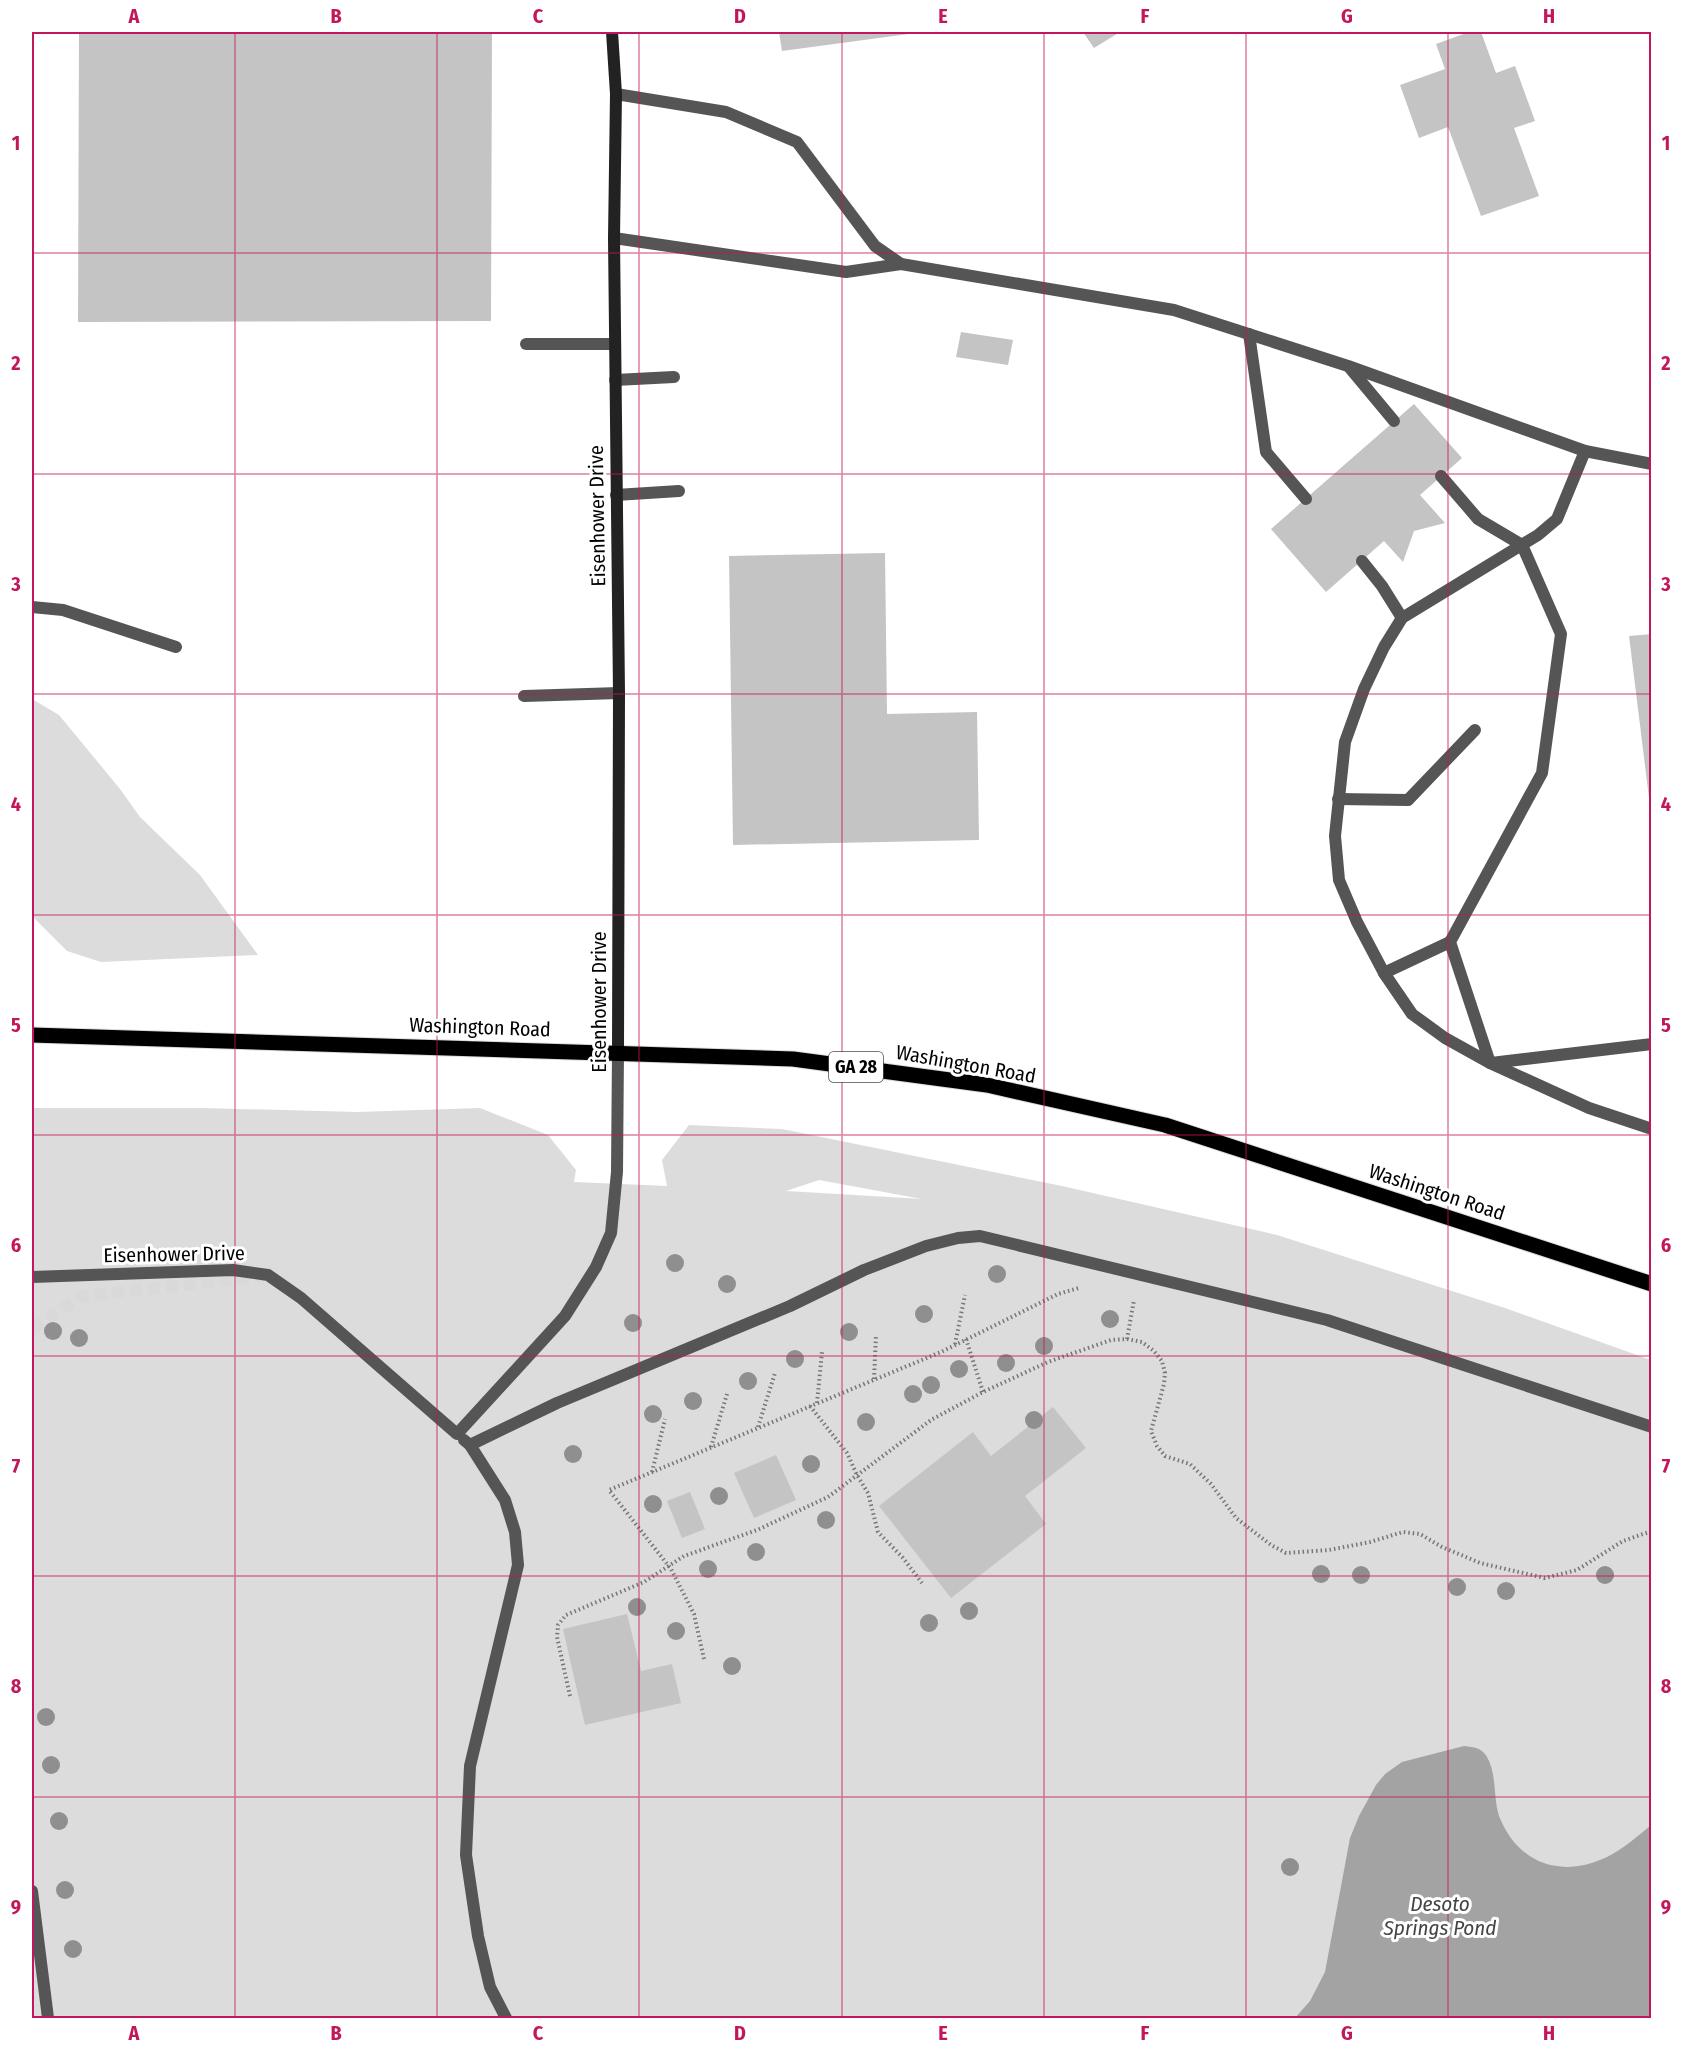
<svg xmlns="http://www.w3.org/2000/svg" width="1683" height="2050" font-family="'Fira Sans Condensed',sans-serif">
  <rect width="100%" height="100%" fill="#fff"/>
  <!-- green -->
  <g fill="#dcdcdc" fill-rule="evenodd">
    <polygon points="32,699 59,715 120,789 140,817 200,875 258,955 101,962 67,951 32,916"/>
    <path d="M32 1108H203L357 1112 480 1108 548 1135 576 1170 574 1182 667 1186 662 1160 689 1125 782 1129 1062 1186 1277 1235 1505 1308 1651 1360V2018H32ZM819 1180 922 1199H923L786 1191Z"/>
  </g>
  <!-- water -->
  <path fill="#a3a3a3" d="M1464 1746C1474 1747 1482 1748 1487 1757 1497 1774 1493 1797 1499 1816 1518 1864 1561 1879 1607 1857 1623 1849 1638 1836 1651 1825V2018H1295L1310 2001 1325 1972 1350 1838 1359 1816 1376 1785 1385 1774 1402 1762Z"/>
  <!-- building -->
  <g fill="#c4c4c4">
    <polygon points="79,32 492,32 491,321 78,322"/>
    <polygon points="779,32 916,32 916,33 782,51"/>
    <polygon points="1083,32 1120,32 1094,48"/>
    <polygon points="1469,32 1481,32 1496,73 1515,66 1535,121 1514,128 1539,196 1481,216 1448,127 1419,138 1400,85 1445,69 1436,44"/>
    <polygon points="961,332 1013,340 1008,365 956,357"/>
    <polygon points="1414,404 1462,458 1420,495 1445,523 1414,531 1403,562 1384,541 1326,592 1271,529"/>
    <polygon points="885,553 887,714 977,712 979,840 733,845 729,556"/>
    <polygon points="1652,634 1652,805 1650,806 1629,636"/>
    <polygon points="1053,1407 1086,1448 1025,1496 1046,1524 951,1598 879,1506 973,1432 991,1456"/>
    <polygon points="776,1455 796,1500 754,1518 734,1473"/>
    <polygon points="690,1492 705,1529 682,1538 667,1501"/>
    <polygon points="627,1614 641,1671 672,1664 681,1703 585,1725 563,1629"/>
  </g>
  <g fill="none" stroke-linecap="round" stroke-linejoin="round">
    <!-- street-tunnel -->
    <polyline stroke="#d9d9d9" stroke-width="12" stroke-dasharray="12 6" stroke-linecap="butt" points="32,1329 80,1297 261,1276"/>
    <defs>
      <polyline id="primary" points="32,1035 793,1059 987,1085 1165,1125 1652,1284"/>
    </defs>
    <!-- primary casing -->
    <use href="#primary" stroke="#dbdbdb" stroke-width="17"/>
    <!-- path -->
    <g stroke="#777" stroke-width="4" stroke-dasharray="1.5 3" stroke-linecap="butt">
      <polyline points="966,1339 983,1392"/>
      <polyline points="1127,1339 1134,1300"/>
      <polyline points="955,1344 965,1295"/>
      <polyline points="874,1379 876,1335"/>
      <polyline points="817,1403 822,1352"/>
      <polyline points="810,1406 847,1453 857,1475 868,1493 878,1532 903,1558 922,1583"/>
      <polyline points="758,1427 775,1373"/>
      <polyline points="711,1447 727,1394"/>
      <polyline points="652,1472 665,1419"/>
      <polyline points="704,1659 694,1614 671,1569 609,1490 941,1352 1058,1294 1079,1288"/>
      <polyline points="570,1696 557,1637 558,1625 566,1615 644,1582 684,1556 757,1530 828,1497 931,1420 983,1392 1048,1362 1111,1340 1127,1339 1142,1342 1154,1351 1162,1361 1165,1373 1164,1384 1151,1431 1157,1446 1165,1456 1190,1464 1211,1484 1236,1518 1271,1545 1286,1553 1329,1550 1370,1542 1403,1532 1420,1534 1442,1547 1480,1563 1545,1578 1577,1570 1623,1541 1652,1531"/>
    </g>
    <!-- lane -->
    <g stroke="#555" stroke-width="12">
      <polyline points="616,94 726,112 797,142 875,246 901,264"/>
      <polyline points="614,238 846,272 901,264 1174,310 1348,366 1585,451 1652,464"/>
      <polyline points="1249,334 1266,452 1306,499"/>
      <polyline points="526,344 615,344"/>
      <polyline points="1349,367 1394,421"/>
      <polyline points="615,380 674,377"/>
      <polyline points="1585,451 1557,519 1538,535 1402,618 1384,647 1364,689 1345,742 1335,836 1339,880 1357,922 1384,973 1412,1014 1445,1038 1490,1063 1589,1108 1652,1129"/>
      <polyline points="1441,476 1478,519 1522,545 1561,634 1542,773 1450,942 1490,1063"/>
      <polyline points="616,495 679,491"/>
      <polyline points="1362,561 1382,586 1402,618"/>
      <polyline points="32,607 63,610 176,647"/>
      <polyline points="524,696 619,693"/>
      <polyline points="1338,799 1408,800 1475,730"/>
      <polyline points="1384,973 1450,942"/>
      <polyline points="1491,1063 1652,1044"/>
      <polyline points="32,1277 233,1270 268,1275 301,1298 457,1434 565,1316 596,1267 611,1233 617,1172 618,1052"/>
      <polyline points="464,1440 470,1445 505,1500 515,1532 518,1565 470,1766 466,1855 478,1936 490,1987 506,2018"/>
      <polyline points="470,1445 557,1403 790,1306 864,1270 926,1246 958,1238 980,1236 1327,1320 1652,1427"/>
    </g>
    <!-- street -->
    <polyline stroke="#555" stroke-width="12" points="32,1891 48,2018"/>
    <!-- secondary -->
    <polyline stroke="#222" stroke-width="12" points="612,32 616,94 614,238 619,693 618,1052"/>
    <!-- primary -->
    <use href="#primary" stroke="#000" stroke-width="15"/>
  </g>
  <!-- trees -->
  <g fill="#8f8f8f">
    <circle cx="675" cy="1263" r="9"/>
    <circle cx="997" cy="1274" r="9"/>
    <circle cx="727" cy="1284" r="9"/>
    <circle cx="924" cy="1314" r="9"/>
    <circle cx="1110" cy="1319" r="9"/>
    <circle cx="633" cy="1323" r="9"/>
    <circle cx="53" cy="1331" r="9"/>
    <circle cx="849" cy="1332" r="9"/>
    <circle cx="79" cy="1338" r="9"/>
    <circle cx="1044" cy="1346" r="9"/>
    <circle cx="795" cy="1359" r="9"/>
    <circle cx="1006" cy="1363" r="9"/>
    <circle cx="959" cy="1369" r="9"/>
    <circle cx="748" cy="1381" r="9"/>
    <circle cx="931" cy="1385" r="9"/>
    <circle cx="913" cy="1394" r="9"/>
    <circle cx="693" cy="1401" r="9"/>
    <circle cx="653" cy="1414" r="9"/>
    <circle cx="1034" cy="1420" r="9"/>
    <circle cx="866" cy="1422" r="9"/>
    <circle cx="573" cy="1454" r="9"/>
    <circle cx="811" cy="1464" r="9"/>
    <circle cx="719" cy="1496" r="9"/>
    <circle cx="653" cy="1504" r="9"/>
    <circle cx="826" cy="1520" r="9"/>
    <circle cx="756" cy="1552" r="9"/>
    <circle cx="708" cy="1569" r="9"/>
    <circle cx="1321" cy="1574" r="9"/>
    <circle cx="1361" cy="1575" r="9"/>
    <circle cx="1605" cy="1575" r="9"/>
    <circle cx="1457" cy="1587" r="9"/>
    <circle cx="1506" cy="1591" r="9"/>
    <circle cx="637" cy="1607" r="9"/>
    <circle cx="969" cy="1611" r="9"/>
    <circle cx="929" cy="1623" r="9"/>
    <circle cx="676" cy="1631" r="9"/>
    <circle cx="732" cy="1666" r="9"/>
    <circle cx="46" cy="1717" r="9"/>
    <circle cx="51" cy="1765" r="9"/>
    <circle cx="59" cy="1821" r="9"/>
    <circle cx="1290" cy="1867" r="9"/>
    <circle cx="65" cy="1890" r="9"/>
    <circle cx="73" cy="1949" r="9"/>
  </g>
  <!-- grid -->
  <path fill="none" stroke="#c2185b" stroke-width="1.5" stroke-opacity="0.55" d="M235 32V2018M437 32V2018M639 32V2018M842 32V2018M1044 32V2018M1246 32V2018M1448 32V2018M32 253H1652M32 474H1652M32 694H1652M32 915H1652M32 1135H1652M32 1356H1652M32 1576H1652M32 1797H1652"/>
  <g text-anchor="middle" dominant-baseline="central" stroke-width="6" stroke-linejoin="round" paint-order="stroke">
    <!-- shield labels -->
    <rect fill="#fff" stroke="#4c4c4c" stroke-width="1.5" x="829" y="1052" width="54" height="30" rx="4.5"/>
    <g font-size="18" font-weight="bold" fill="#000">
      <text x="856" y="1067">GA 28</text>
    </g>
    <!-- street labels -->
    <g font-size="20" fill="#000" stroke="#fff">
      <text transform="translate(597 516) rotate(-91)">Eisenhower Drive</text>
      <text transform="translate(599 1002) rotate(-90)">Eisenhower Drive</text>
      <text transform="translate(480 1027) rotate(2)">Washington Road</text>
      <text transform="translate(966 1064) rotate(10)">Washington Road</text>
      <text transform="translate(1437 1192) rotate(18)">Washington Road</text>
      <text transform="translate(174 1254) rotate(-1)">Eisenhower Drive</text>
    </g>
    <!-- water labels -->
    <g font-size="21" font-style="italic" fill="#444" stroke="#fff">
      <text x="1440" y="1904">Desoto<tspan x="1440" dy="24">Springs Pond</tspan></text>
    </g>
  </g>
  <!-- border -->
  <rect width="1683" height="2050" fill="none" stroke="#ffffff" stroke-width="66"/>
  <rect x="33" y="33" width="1617" height="1984" fill="none" stroke="#c2185b" stroke-width="2"/>
  <g font-size="20" text-anchor="middle" font-weight="bold" fill="#c2185b">
    <text x="134" y="23">A</text>
    <text x="336" y="23">B</text>
    <text x="538" y="23">C</text>
    <text x="740" y="23">D</text>
    <text x="943" y="23">E</text>
    <text x="1145" y="23">F</text>
    <text x="1347" y="23">G</text>
    <text x="1549" y="23">H</text>
    <text x="16" y="150">1</text>
    <text x="1666" y="150">1</text>
    <text x="16" y="370">2</text>
    <text x="1666" y="370">2</text>
    <text x="16" y="591">3</text>
    <text x="1666" y="591">3</text>
    <text x="16" y="811">4</text>
    <text x="1666" y="811">4</text>
    <text x="16" y="1032">5</text>
    <text x="1666" y="1032">5</text>
    <text x="16" y="1252">6</text>
    <text x="1666" y="1252">6</text>
    <text x="16" y="1473">7</text>
    <text x="1666" y="1473">7</text>
    <text x="16" y="1693">8</text>
    <text x="1666" y="1693">8</text>
    <text x="16" y="1914">9</text>
    <text x="1666" y="1914">9</text>
    <text x="134" y="2040">A</text>
    <text x="336" y="2040">B</text>
    <text x="538" y="2040">C</text>
    <text x="740" y="2040">D</text>
    <text x="943" y="2040">E</text>
    <text x="1145" y="2040">F</text>
    <text x="1347" y="2040">G</text>
    <text x="1549" y="2040">H</text>
  </g>
</svg>
